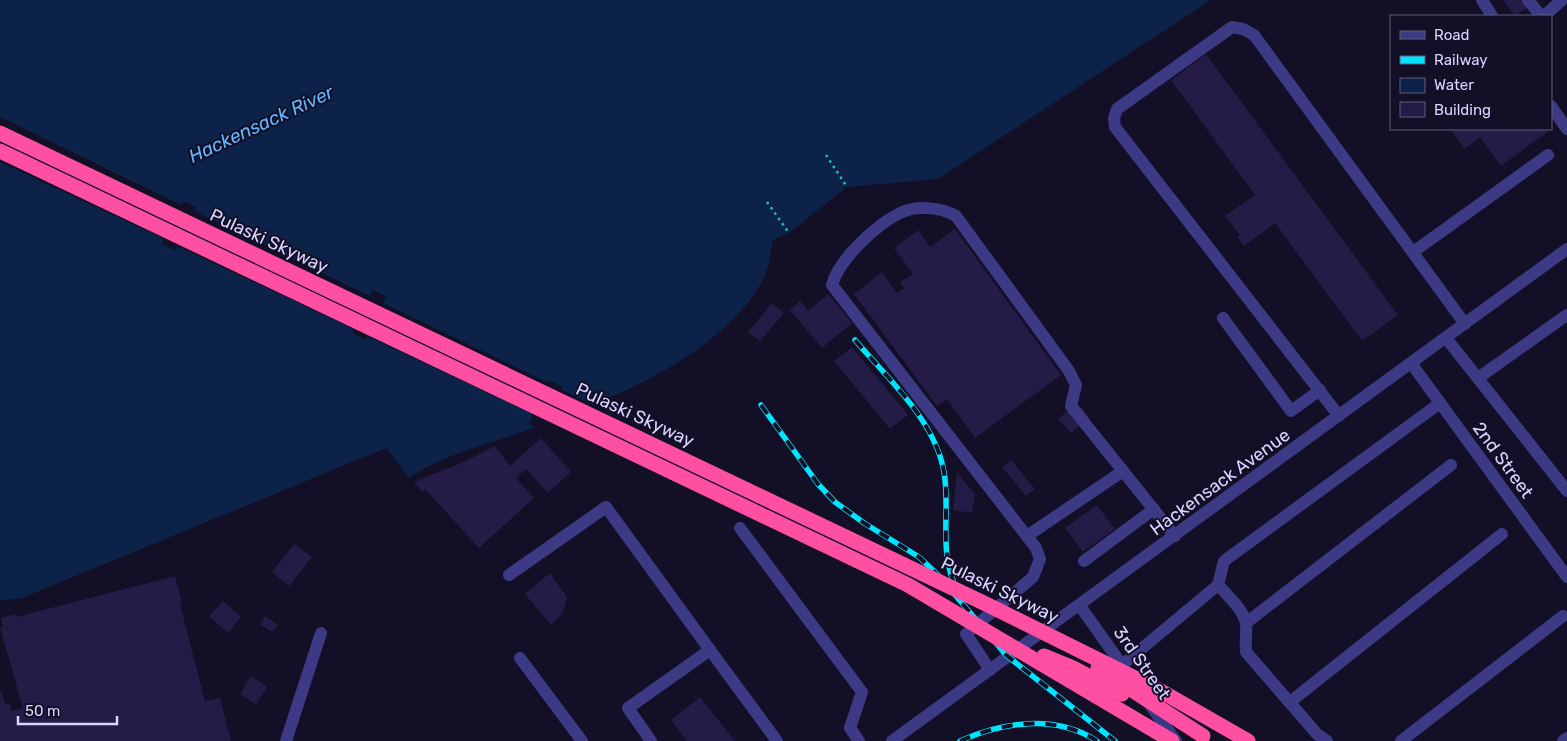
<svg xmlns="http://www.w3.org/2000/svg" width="1567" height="741" font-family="Rubik,sans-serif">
  <rect width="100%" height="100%" fill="#130f26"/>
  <!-- water -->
  <path fill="#0c2248" d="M0 0H1211L938 179 847 187 789 233 773 240C770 252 769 269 763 280 718 360 606 401 525 431 485 446 444 454 409 478L386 448 22 598 0 601Z"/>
  <!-- pier -->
  <polygon fill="#130f26" points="0,117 181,205 183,201 196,207 194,211 370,296 373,290 386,296 383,303 548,383 550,381 563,387 562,390 595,406 551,423 546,421 544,426 538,428 529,424 533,414 367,336 365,339 352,333 354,329 177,246 175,250 162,244 164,239 0,162"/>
  <!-- building -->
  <g fill="#241b47">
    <polygon points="1503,0 1521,0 1527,8 1515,16"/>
    <polygon points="1206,54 1398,315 1362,341 1275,223 1244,246 1237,237 1240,235 1225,216 1255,195 1171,80"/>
    <polygon points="1450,129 1549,129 1550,130 1501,166 1480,137 1465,149"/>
    <polygon points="955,229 1061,375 975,438 947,399 937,406 854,294 882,272 897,293 904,288 900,282 913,274 894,248 918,230 930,247"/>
    <polygon points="828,294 852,323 822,348 790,310 800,301 808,311"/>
    <polygon points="772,303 784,313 760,341 748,332"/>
    <polygon points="852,347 908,415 890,429 834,361"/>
    <polygon points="1077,403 1089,417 1071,433 1058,419"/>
    <polygon points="541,438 571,472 548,493 526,469 516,478 534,498 479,548 425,489 422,492 414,482 466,461 495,446 510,466"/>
    <polygon points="1011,460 1035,489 1026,496 1002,467"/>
    <polygon points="957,473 975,494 972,513 953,510"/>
    <polygon points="1097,505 1115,529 1083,552 1065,528"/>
    <polygon points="294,544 312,557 289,586 272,572"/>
    <polygon points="550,573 567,597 563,613 551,625 525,594"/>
    <polygon points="175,576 182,603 180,604 205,701 220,698 231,741 0,741 0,692 2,691 5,705 10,704 11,711 23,708 0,627 3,627 1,618 15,614 16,617"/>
    <polygon points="223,601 241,617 228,633 209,616"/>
    <polygon points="265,616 278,625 272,632 260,624"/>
    <polygon points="251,676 267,687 256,705 240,694"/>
    <polygon points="700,697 735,741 687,741 671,720"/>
  </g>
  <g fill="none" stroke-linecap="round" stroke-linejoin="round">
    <!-- path -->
    <g stroke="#2fb8b0" stroke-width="2.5" stroke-dasharray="2.5 4" stroke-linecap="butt">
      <polyline points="826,155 847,187"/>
      <polyline points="767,202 789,233"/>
    </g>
    <!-- minor -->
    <g stroke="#3d3a85" stroke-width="12">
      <polyline points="1482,0 1492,16"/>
      <polyline points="1528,0 1541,16"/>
      <polyline points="1544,16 1562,0"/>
      <polyline points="1551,106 1567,129"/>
      <polyline points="1413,252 1548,155"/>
      <polyline points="1223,318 1291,411 1320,390"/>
      <polyline points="1446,338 1567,491"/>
      <polyline points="1411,363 1567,577"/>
      <polyline points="1478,378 1567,315"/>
      <polyline points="1339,416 1115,127 1114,118 1117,109 1232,27 1243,29 1254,35 1465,324"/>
      <polyline points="740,528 862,692 850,728 859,741"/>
      <polyline points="1027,536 1123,471"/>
      <polyline points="1084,561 1154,509"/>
      <polyline points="509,575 606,507 710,650 628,708 651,741"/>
      <polyline points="1080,606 1129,675"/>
      <polyline points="1246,623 1451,465"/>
      <polyline points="710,650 777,741"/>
      <polyline points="520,658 582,741"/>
      <polyline points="1122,665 1218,585"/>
      <path d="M990 670 966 634 1033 577 1040 559 1036 548 832 285C839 259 876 225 900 213 916 205 941 207 956 216L1069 371 1076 385 1071 406 1175 536"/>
      <polyline points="1148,702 1176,741"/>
      <polyline points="1290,702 1502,534"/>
      <polyline points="286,741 321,633"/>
      <polyline points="892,741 1567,249"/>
      <path d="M1327 741 1317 734 1246 652C1245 642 1247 634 1246 624 1245 611 1227 595 1218 585L1224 561 1440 403"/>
      <polyline points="1401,741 1563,616"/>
      <polyline points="1563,741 1567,738"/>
    </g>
    <defs>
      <g id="rail">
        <path d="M855 340C888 379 935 420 944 472 951 513 937 552 958 592"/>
        <polyline points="761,405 818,484 835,502 864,523 919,557 939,576 1006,655 1115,741"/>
        <path d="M960 741C1003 722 1055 714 1097 741"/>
      </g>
    </defs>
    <!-- rail casing -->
    <use href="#rail" stroke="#00e5ff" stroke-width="5.5"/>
    <!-- rail -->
    <use href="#rail" stroke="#130f26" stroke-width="4" stroke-dasharray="11" stroke-linecap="butt"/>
    <!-- highway-bridge -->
    <g stroke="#ff4fa3" stroke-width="15">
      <polyline points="0,133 988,605 1159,690 1248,741"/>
      <polyline points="0,151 908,585 1172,741"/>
      <polyline points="1044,656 1073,668 1122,694"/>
      <polyline points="1098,668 1203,736"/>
    </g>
  </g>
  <g text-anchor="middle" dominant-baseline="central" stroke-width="4" stroke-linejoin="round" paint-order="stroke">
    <!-- street labels -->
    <g font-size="18" fill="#d9d4ff" stroke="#130f26">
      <text transform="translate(269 241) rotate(25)">Pulaski Skyway</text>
      <text transform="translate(635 415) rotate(25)">Pulaski Skyway</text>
      <text transform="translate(1503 460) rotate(54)">2nd Street</text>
      <text transform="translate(1220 482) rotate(-36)">Hackensack Avenue</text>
      <text transform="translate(1000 590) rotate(26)">Pulaski Skyway</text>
      <text transform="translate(1142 663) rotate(55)">3rd Street</text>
    </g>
    <!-- water labels -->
    <g font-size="19" font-style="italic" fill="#62b6ff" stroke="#130f26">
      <text transform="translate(261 124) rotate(-25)">Hackensack River</text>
    </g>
  </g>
  <!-- legend -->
  <rect x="1390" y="15" width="162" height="115" fill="#130f26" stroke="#625e7d"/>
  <rect x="1400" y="31" width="25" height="8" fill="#3d3a85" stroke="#625e7d"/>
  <text x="1434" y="40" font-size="15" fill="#d9d4ff">Road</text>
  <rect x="1400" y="56" width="25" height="8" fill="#00e5ff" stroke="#625e7d"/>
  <text x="1434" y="65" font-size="15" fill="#d9d4ff">Railway</text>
  <rect x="1400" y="78" width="25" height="15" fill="#0c2248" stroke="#625e7d"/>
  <text x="1434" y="90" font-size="15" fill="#d9d4ff">Water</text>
  <rect x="1400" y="102" width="25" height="15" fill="#241b47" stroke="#625e7d"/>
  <text x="1434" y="115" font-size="15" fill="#d9d4ff">Building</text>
  <!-- scale -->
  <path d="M18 716v8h99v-8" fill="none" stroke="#d9d4ff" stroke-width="2.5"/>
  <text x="25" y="716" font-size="15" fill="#d9d4ff" stroke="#130f26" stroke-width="4" paint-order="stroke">50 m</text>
</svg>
